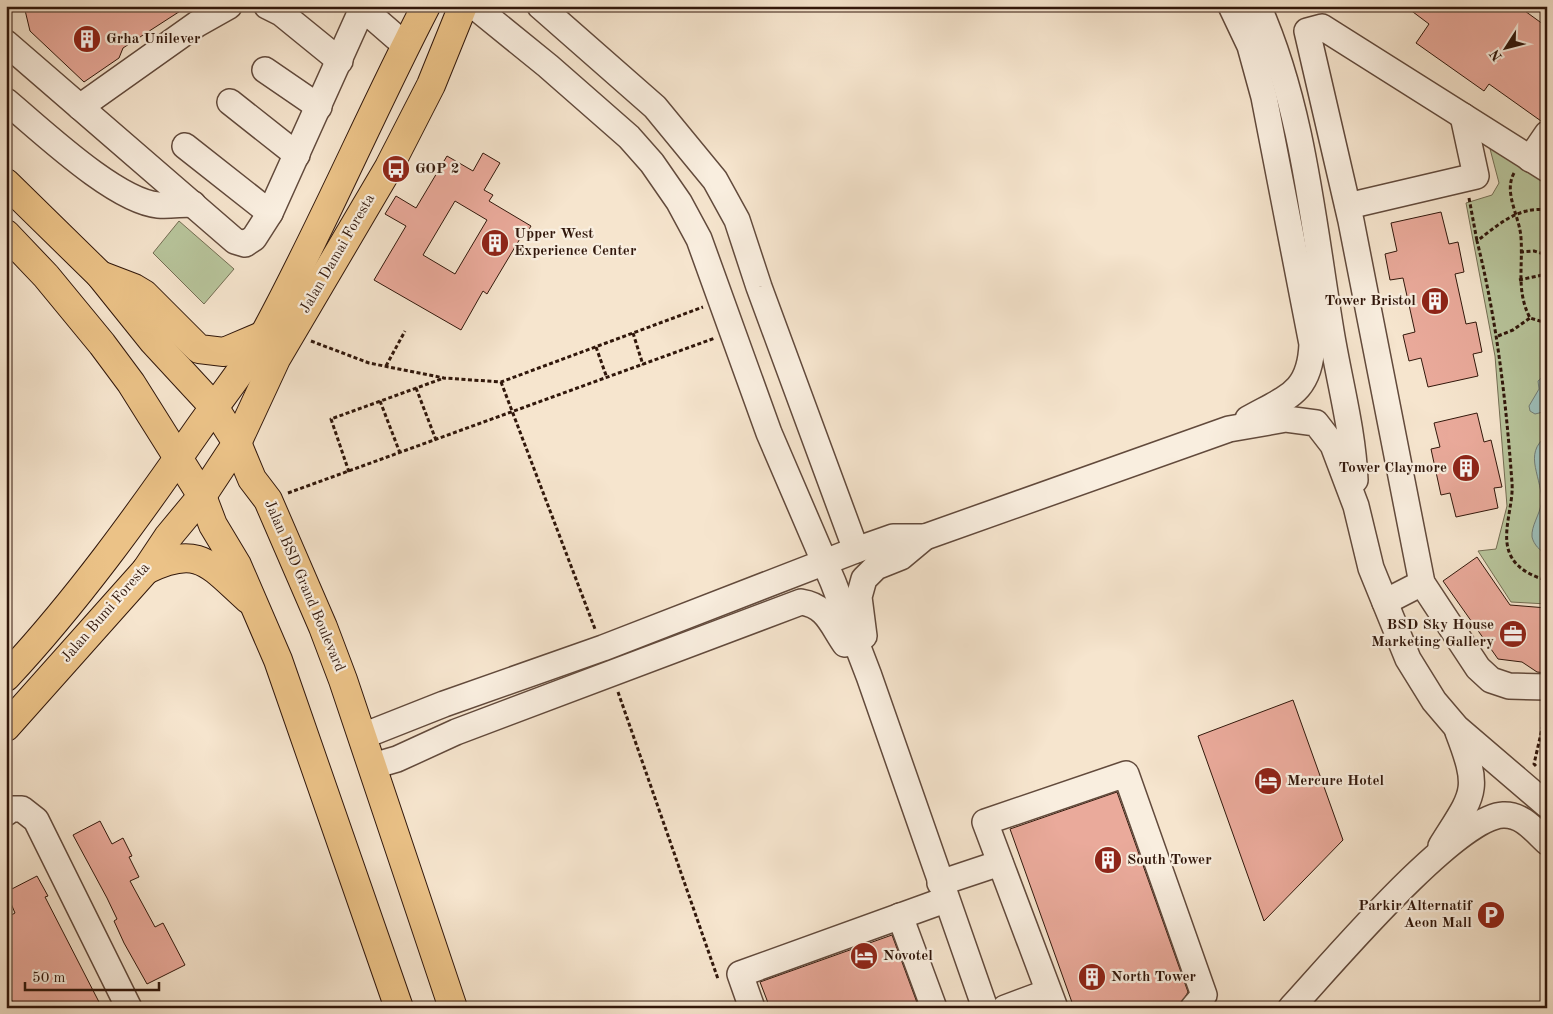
<svg xmlns="http://www.w3.org/2000/svg" width="1553" height="1014" font-family="'Old Standard TT',serif">
  <rect width="100%" height="100%" fill="#f6e5ce"/>
  <filter id="stains"><feTurbulence type="fractalNoise" baseFrequency=".004" numOctaves="4"/><feColorMatrix values="0 0 0 0 .2 0 0 0 0 .09 0 0 0 0 .02 0 0 0 .5 -.17"/></filter>
  <radialGradient id="worn" r=".72"><stop offset=".6" stop-color="#630" stop-opacity="0"/><stop offset="1" stop-color="#630" stop-opacity=".3"/></radialGradient>
  <!-- green -->
  <g fill="#b8c59c" stroke="#746e54">
    <polygon points="1489,145 1547,181 1547,604 1511,602 1478,551 1496,549 1507,506 1495,356 1466,203 1492,195 1499,183"/>
    <polygon points="179,221 234,269 204,304 153,253"/>
  </g>
  <!-- water -->
  <g fill="#9dbfba" stroke="#727c74">
    <polygon points="1547,373 1547,411 1535,414 1530,411 1529,406 1539,389 1538,381"/>
    <path d="M1547 436V554C1540 551 1534 545 1532 537 1531 526 1540 514 1541 504 1544 479 1521 454 1547 436Z"/>
  </g>
  <!-- building -->
  <g fill="#eaaa9b" stroke="#31170b" fill-rule="evenodd">
    <polygon points="24,6 188,6 123,48 119,58 84,82 30,31"/>
    <polygon points="1405,6 1518,6 1547,27 1547,120 1541,121 1489,84 1484,91 1416,43 1429,24"/>
    <path d="M483 153 500 163 484 190 493 195 489 201 531 226 524 238 521 237 487 294 483 291 461 330 374 280 406 226 385 214 396 196 416 208 447 156 473 171ZM455 201 487 220 455 274 423 255Z"/>
    <polygon points="1441,212 1449,244 1458,242 1464,272 1455,274 1466,324 1476,322 1482,352 1473,354 1478,376 1428,387 1421,358 1409,361 1403,335 1415,332 1403,278 1390,280 1385,254 1397,251 1391,223"/>
    <polygon points="1477,413 1484,442 1491,440 1502,487 1494,488 1498,508 1456,517 1450,493 1441,495 1431,449 1440,447 1434,423"/>
    <polygon points="1477,557 1510,605 1547,608 1547,673 1537,672 1522,662 1498,659 1443,581"/>
    <polygon points="1293,700 1343,840 1264,921 1198,736"/>
    <polygon points="1117,792 1188,992 1179,1008 1074,1008 1010,829"/>
    <polygon points="100,821 112,844 123,838 132,856 129,857 139,877 130,881 155,927 163,923 185,965 147,984 124,943 114,921 117,919 107,898 73,835"/>
    <polygon points="37,876 48,896 45,897 99,1002 88,1008 16,1008 6,989 6,918 15,913 6,892"/>
    <polygon points="892,935 919,1008 770,1008 760,982"/>
  </g>
  <g fill="none" stroke-linecap="round" stroke-linejoin="round">
    <defs>
      <g id="minor">
        <polyline points="267,6 281,13 340,61"/>
        <polyline points="360,6 406,46"/>
        <polyline points="474,6 548,66 629,137 652,163 679,202 699,239 769,433 833,582 869,676 985,1008"/>
        <polyline points="540,6 655,107 715,180 737,220 759,287 856,550"/>
        <path d="M1231 6 1250 46 1264 97 1312 344C1310 393 1287 397 1248 419"/>
        <path d="M1258 6C1303 107 1313 222 1331 331 1339 380 1353 430 1355 480"/>
        <polyline points="6,43 235,241 245,244 254,238 270,213 362,9"/>
        <polyline points="265,70 319,107"/>
        <path d="M6 101C41 130 115 201 158 205 169 206 181 204 193 204"/>
        <polyline points="230,102 297,155"/>
        <polyline points="80,107 197,24 229,6"/>
        <polyline points="185,146 270,213"/>
        <polyline points="1530,159 1547,134"/>
        <polyline points="1547,169 1322,27 1307,31 1351,221 1422,583 1478,668 1491,680 1509,686 1547,687"/>
        <polyline points="1348,206 1476,176 1463,116"/>
        <polyline points="1385,602 1422,583"/>
        <polyline points="864,636 859,597 864,579 876,567 901,557 925,537 1229,429 1286,419 1316,423 1333,445 1356,506 1371,568 1408,659 1434,701 1457,728 1547,805"/>
        <polyline points="363,736 444,704 603,648 856,550 893,537 925,537"/>
        <path d="M373 766 397 759 456 732 801 602C827 606 831 624 845 644"/>
        <polyline points="6,813 11,809 22,809 36,820 129,1008"/>
        <path d="M1441 846C1474 793 1481 792 1458 732"/>
        <polyline points="940,883 1000,863"/>
        <polyline points="900,916 934,1008"/>
        <polyline points="752,1008 740,974 945,900"/>
        <polyline points="1005,1008 1048,992"/>
        <polyline points="1055,1008 985,822 1126,774 1204,995 1193,1008"/>
        <path d="M1291 1008C1328 968 1455 817 1503 815 1522 814 1534 830 1547 842"/>
      </g>
      <g id="major">
        <polyline points="6,183 100,275 153,341 214,407 237,443 252,479 268,500 323,627 343,680 453,1008"/>
        <polyline points="6,234 46,276 102,344 131,383 202,496 213,525 237,565 278,660 399,1008"/>
        <polyline points="100,275 134,288 144,294 199,349 224,352 264,335"/>
        <path d="M146 570C199 544 209 564 248 599"/>
        <path d="M6 677C77 601 138 516 197 431 220 398 246 368 265 333 323 226 370 114 426 6"/>
        <polyline points="6,727 146,570 168,537 202,496 237,443 276,359 389,167 431,85 463,6"/>
      </g>
    </defs>
    <!-- minor casing -->
    <use href="#minor" stroke="#624a3c" stroke-width="28"/>
    <!-- major casing -->
    <use href="#major" stroke="#31170b" stroke-width="30"/>
    <!-- path -->
    <g stroke="#31170b" stroke-width="3" stroke-dasharray="4 2.5" stroke-linecap="butt">
      <path d="M1514 173C1503 193 1520 217 1521 238 1523 267 1516 291 1530 318L1547 323"/>
      <polyline points="1469,198 1477,241"/>
      <path d="M1547 210C1518 206 1498 225 1477 241 1497 321 1506 401 1512 483 1514 506 1499 537 1512 558 1518 569 1535 578 1547 580"/>
      <polyline points="1520,252 1534,251 1547,255"/>
      <polyline points="1519,280 1547,274"/>
      <polyline points="633,333 643,365"/>
      <polyline points="1498,336 1513,330 1530,318"/>
      <polyline points="311,341 369,363 444,378 501,382 703,307"/>
      <polyline points="596,347 607,378"/>
      <polyline points="386,366 405,331"/>
      <polyline points="501,382 595,629"/>
      <polyline points="416,388 436,440"/>
      <polyline points="380,401 400,453"/>
      <polyline points="349,472 331,419 444,378"/>
      <polyline points="288,493 715,338"/>
      <polyline points="618,692 718,979"/>
      <polyline points="1536,766 1534,764 1547,707"/>
    </g>
    <!-- minor -->
    <use href="#minor" stroke="#f9eedf" stroke-width="25"/>
    <!-- major -->
    <use href="#major" stroke="#ebc287" stroke-width="28"/>
  </g>
  <!-- icons -->
  <defs>
    <symbol id="building-disc" viewBox="-11 -11 22 22"><circle r="9.5" fill="#8f2418" stroke="#f9eedf"/><path d="M-4-6H4V6H1V3H-1V6H-4ZM-2.5-4.3h1.7v1.8h-1.7ZM.8-4.3h1.7v1.8H.8ZM-2.5-1h1.7V.8h-1.7ZM.8-1h1.7V.8H.8Z" fill="#fff"/></symbol>
    <symbol id="bus-disc" viewBox="-11 -11 22 22"><circle r="9.5" fill="#8f2418" stroke="#f9eedf"/><path d="M-5-6H5V4H4V6H2V4H-2V6H-4V4H-5ZM-3.5-4V0h7V-4ZM-3.5 1.2v1.5H-2V1.2ZM2 1.2v1.5H3.5V1.2Z" fill="#fff"/></symbol>
    <symbol id="office-disc" viewBox="-11 -11 22 22"><circle r="9.5" fill="#8f2418" stroke="#f9eedf"/><path d="M-6-3h4V-5.5h4V-3h4V5H-6ZM-1-4.5V-3h2v-1.5ZM-6 0V1H6V0Z" fill="#fff"/></symbol>
    <symbol id="hotel-disc" viewBox="-11 -11 22 22"><circle r="9.5" fill="#8f2418" stroke="#f9eedf"/><path d="M-6-4.5h1.5V1H6V5H4.5V3h-9V5H-6ZM-4 0a1.8 1.8 0 1 1 3.6 0ZM.5 0V-2.5h3Q6-2.5 6 0Z" fill="#fff"/></symbol>
    <symbol id="parking-disc" viewBox="-11 -11 22 22"><circle r="9.5" fill="#8f2418" stroke="#f9eedf"/><path d="M-3.5-5.5H1a3.5 3.5 0 0 1 0 7H-1V5.5H-3.5ZM-1-3.4V-.6H.8a1.4 1.4 0 0 0 0-2.8Z" fill="#fff"/></symbol>
  </defs>
  <g fill-rule="evenodd">
    <use href="#building-disc" x="71" y="23" width="32" height="32"/>
    <use href="#bus-disc" x="380" y="153" width="32" height="32"/>
    <use href="#building-disc" x="479" y="227" width="32" height="32"/>
    <use href="#building-disc" x="1419" y="285" width="32" height="32"/>
    <use href="#building-disc" x="1450" y="452" width="32" height="32"/>
    <use href="#office-disc" x="1497" y="618" width="32" height="32"/>
    <use href="#hotel-disc" x="1252" y="765" width="32" height="32"/>
    <use href="#building-disc" x="1092" y="844" width="32" height="32"/>
    <use href="#parking-disc" x="1475" y="899" width="32" height="32"/>
    <use href="#hotel-disc" x="848" y="940" width="32" height="32"/>
    <use href="#building-disc" x="1076" y="961" width="32" height="32"/>
  </g>
  <g text-anchor="middle" dominant-baseline="central" stroke-width="4.5" stroke-linejoin="round" paint-order="stroke">
    <!-- poi labels -->
    <g font-size="15" font-weight="bold" fill="#31170b" stroke="#f9eedf" text-anchor="start">
      <text x="106" y="39">Grha Unilever</text>
      <text x="415" y="169">GOP 2</text>
      <text x="514" y="234">Upper West<tspan x="514" dy="17">Experience Center</tspan></text>
      <text x="1416" y="301" text-anchor="end">Tower Bristol</text>
      <text x="1447" y="468" text-anchor="end">Tower Claymore</text>
      <text x="1494" y="625" text-anchor="end">BSD Sky House<tspan x="1494" dy="17">Marketing Gallery</tspan></text>
      <text x="1287" y="781">Mercure Hotel</text>
      <text x="1127" y="860">South Tower</text>
      <text x="1472" y="906" text-anchor="end">Parkir Alternatif<tspan x="1472" dy="17">Aeon Mall</tspan></text>
      <text x="883" y="956">Novotel</text>
      <text x="1111" y="977">North Tower</text>
    </g>
    <!-- street labels -->
    <g font-size="15" fill="#31170b" stroke="#f9eedf">
      <text transform="translate(338 254) rotate(-60)">Jalan Damai Foresta</text>
      <text transform="translate(304 586) rotate(67)">Jalan BSD Grand Boulevard</text>
      <text transform="translate(106 613) rotate(-49)">Jalan Bumi Foresta</text>
    </g>
  </g>
  <!-- margin -->
  <rect width="1553" height="1014" fill="none" stroke="#f6e5ce" stroke-width="25"/>
  <rect x="8" y="8" width="1538" height="999" fill="none" stroke="#31170b" stroke-width="2.5"/>
  <rect x="12" y="12" width="1528" height="989" fill="none" stroke="#31170b"/>
  <!-- north arrow -->
  <g transform="translate(1506 48) rotate(234)" stroke="#f9eedf" stroke-width="4" paint-order="stroke">
  <path d="M0-4L9 19L0 12L-9 19Z" fill="#31170b"/>
  <text y="-8" font-size="14" font-weight="bold" text-anchor="middle" fill="#31170b">N</text>
  </g>
  <!-- scale -->
  <path d="M25 982v8h134v-8" fill="none" stroke="#31170b" stroke-width="2.5"/>
  <text x="32" y="982" font-size="15" fill="#31170b" stroke="#f9eedf" stroke-width="4" paint-order="stroke">50 m</text>
  <rect width="100%" height="100%" filter="url(#stains)"/>
  <rect width="100%" height="100%" fill="url(#worn)"/>
</svg>
